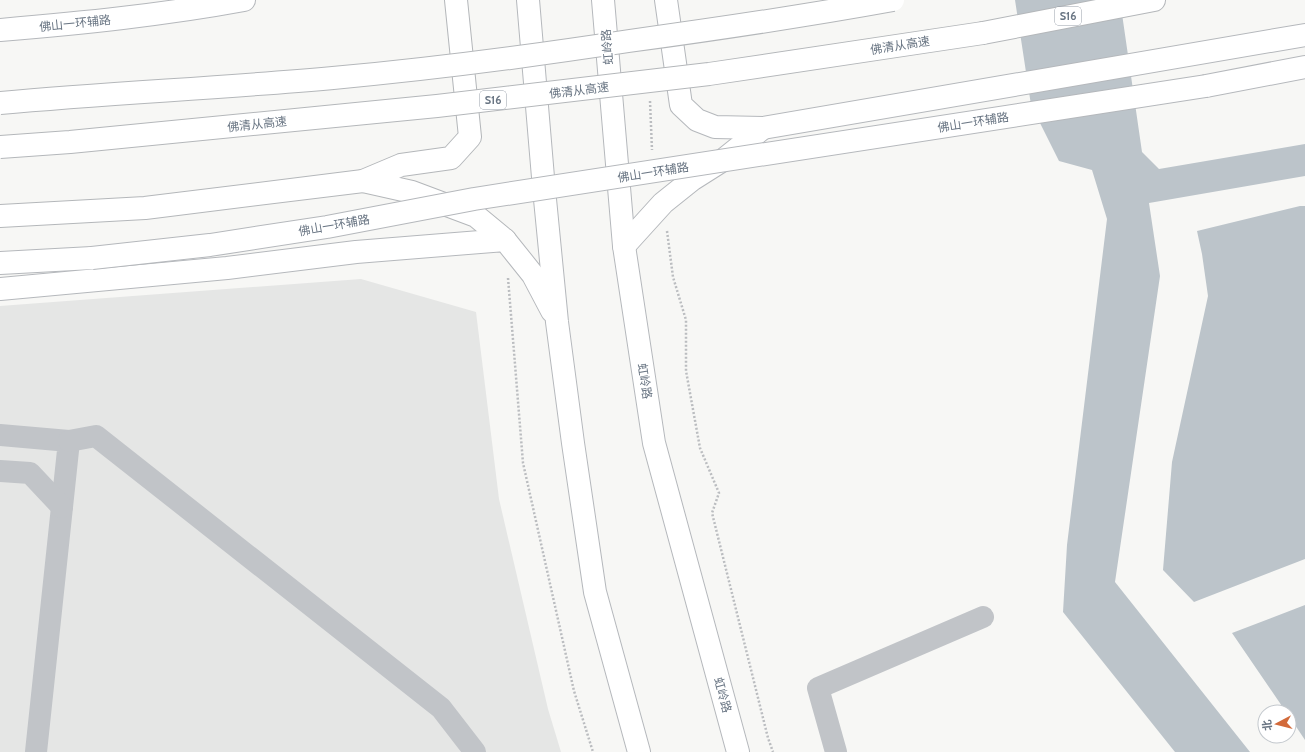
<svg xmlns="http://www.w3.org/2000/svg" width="1305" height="752" font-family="Cabin,'Noto Sans SC',sans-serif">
  <rect width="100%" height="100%" fill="#f7f7f5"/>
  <!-- built -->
  <polygon fill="#e5e6e5" points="361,279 476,312 499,499 548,709 561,752 0,752 0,306"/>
  <!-- water -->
  <g fill="#bcc4ca">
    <polygon points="1015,0 1120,0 1142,152 1159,169 1305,144 1305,176 1149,203 1160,276 1115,582 1250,752 1175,752 1063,612 1067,545 1107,219 1092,170 1059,161 1031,105"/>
    <polygon points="1300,206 1305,206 1305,559 1194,602 1163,570 1172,462 1208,296 1202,254 1197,231"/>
    <polygon points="1305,605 1305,740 1289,716 1289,712 1286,712 1232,633"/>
  </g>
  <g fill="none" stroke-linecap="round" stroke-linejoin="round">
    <defs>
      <g id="major">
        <polyline points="528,0 544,189 557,322 573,443 595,592 639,752"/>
        <polyline points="603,0 624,246 654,443 738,752"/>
        <polyline points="666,0 681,105 697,120 715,127 763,128 1305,35"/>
        <path d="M0 30C82 23 163 15 244 0"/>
        <polyline points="1206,86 1305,67"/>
        <polyline points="624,246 663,203 693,179 723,160 763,128"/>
        <polyline points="0,263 92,258"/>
        <polyline points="0,289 227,268 356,252 505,240 533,275 552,311"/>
      </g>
      <g id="highway">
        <polyline points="983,33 1154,0"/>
        <polyline points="363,181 412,192 476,216 505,240"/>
        <polyline points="0,216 145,208 363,181 401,165 451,158 470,137 456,0"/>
      </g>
    </defs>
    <!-- major casing -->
    <use href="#major" stroke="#b5b8bc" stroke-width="24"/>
    <!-- highway casing -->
    <use href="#highway" stroke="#b4b7ba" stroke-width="24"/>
    <!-- path -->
    <g stroke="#bbbdc0" stroke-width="2.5" stroke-dasharray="2 2" stroke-linecap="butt">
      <polyline points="650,101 652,150"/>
      <polyline points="667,231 673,277 686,320 686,371 700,448 719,493 712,513 768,738 773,752"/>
      <polyline points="508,278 523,463 574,691 593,752"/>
    </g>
    <!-- minor -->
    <g stroke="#c1c4c8" stroke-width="22">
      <polyline points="0,435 69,441 36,752"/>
      <polyline points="69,441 96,436 441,708 475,752"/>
      <polyline points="0,471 30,473 62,507"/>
      <polyline points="836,752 818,688 983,617"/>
    </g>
    <!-- major -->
    <use href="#major" stroke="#fff" stroke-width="22"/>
    <!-- highway -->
    <use href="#highway" stroke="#fff" stroke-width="22"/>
    <defs>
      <polyline id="major-bridge" points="92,258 210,245 327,227 474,199 1206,86"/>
      <g id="highway-bridge">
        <path d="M0 103C111 93 222 88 333 78 432 69 531 56 629 41 717 29 805 16 893 0"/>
        <polyline points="0,147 70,142 437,106 709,74 983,33"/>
      </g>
    </defs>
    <!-- major-bridge casing -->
    <use href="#major-bridge" stroke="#b5b8bc" stroke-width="24" stroke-linecap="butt"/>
    <!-- highway-bridge casing -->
    <use href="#highway-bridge" stroke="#b4b7ba" stroke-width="24" stroke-linecap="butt"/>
    <!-- major-bridge -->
    <use href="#major-bridge" stroke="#fff" stroke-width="22"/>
    <!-- highway-bridge -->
    <use href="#highway-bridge" stroke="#fff" stroke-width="22"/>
  </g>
  <g text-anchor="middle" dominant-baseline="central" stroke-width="4" stroke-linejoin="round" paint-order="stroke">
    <!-- shield labels -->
    <g fill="#fff" stroke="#969ea8" stroke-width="1">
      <rect x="1055" y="7" width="26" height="18" rx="3"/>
      <rect x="480" y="91" width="26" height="18" rx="3"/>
    </g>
    <g font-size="11" font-weight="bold" fill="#697583">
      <text x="1068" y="16">S16</text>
      <text x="493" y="100">S16</text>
    </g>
    <!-- street labels -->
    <g font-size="12" fill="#697583" stroke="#fff">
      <text transform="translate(75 23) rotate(-6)">佛山一环辅路</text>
      <text transform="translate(900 45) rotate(-9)">佛清从高速</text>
      <text transform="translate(607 47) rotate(-95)">虹岭路</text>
      <text transform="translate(579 90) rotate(-7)">佛清从高速</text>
      <text transform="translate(973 122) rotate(-9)">佛山一环辅路</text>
      <text transform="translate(257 124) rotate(-6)">佛清从高速</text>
      <text transform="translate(653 172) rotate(-9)">佛山一环辅路</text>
      <text transform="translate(334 225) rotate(-10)">佛山一环辅路</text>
      <text transform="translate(645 381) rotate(81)">虹岭路</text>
      <text transform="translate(723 695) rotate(75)">虹岭路</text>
    </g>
  </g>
  <!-- north arrow -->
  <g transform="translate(1277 724) rotate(263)"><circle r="19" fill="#ffffff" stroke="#c3c8cd"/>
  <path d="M0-3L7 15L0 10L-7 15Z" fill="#d26a3a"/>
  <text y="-6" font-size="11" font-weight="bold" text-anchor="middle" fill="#697583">北</text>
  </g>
</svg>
